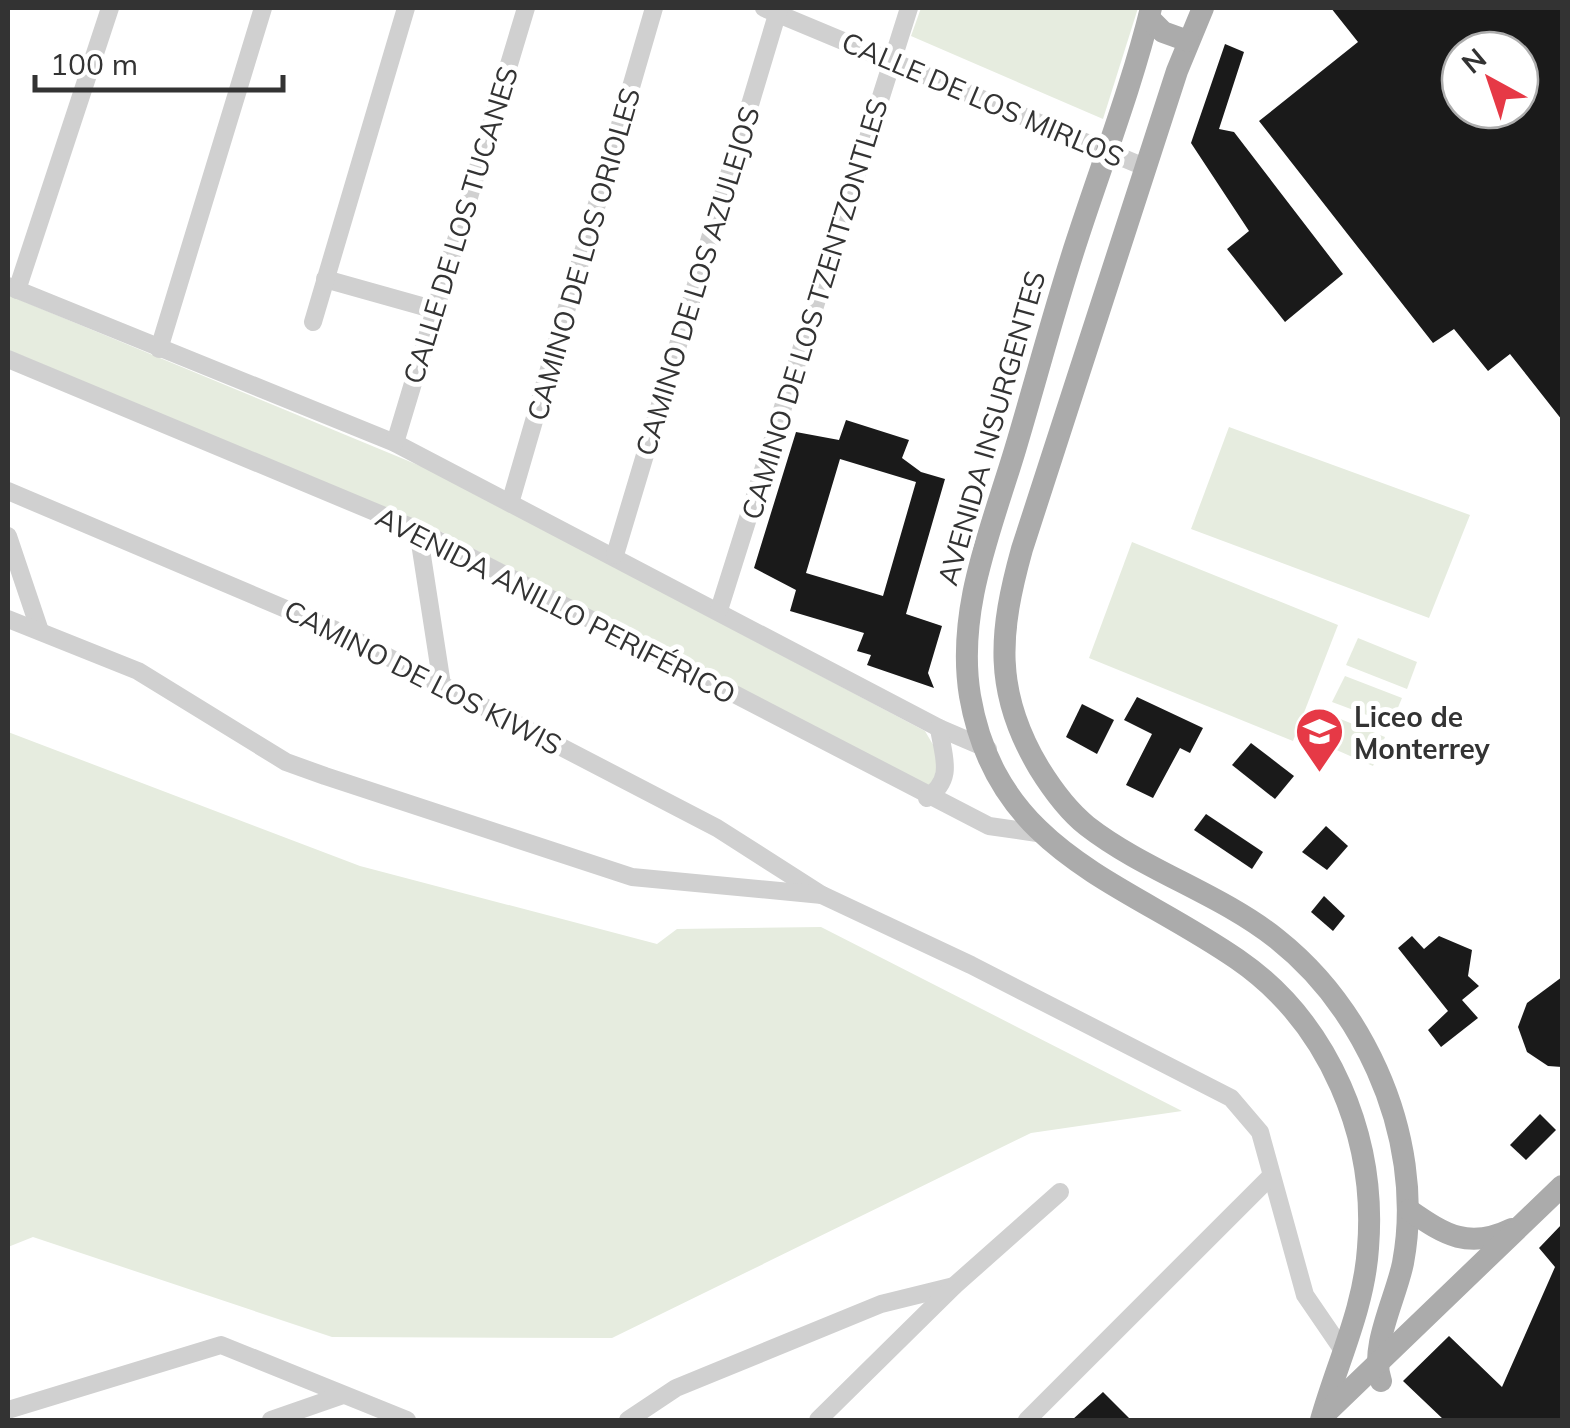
<svg xmlns="http://www.w3.org/2000/svg" width="1570" height="1428" font-family="Mulish,sans-serif">
  <rect width="100%" height="100%" fill="#fff"/>
  <!-- green -->
  <g fill="#e6ecdf">
    <polygon points="921,8 1138,8 1103,119 911,36"/>
    <polygon points="8,295 435,472 925,731 939,755 933,787 856,753 444,533 8,350"/>
    <polygon points="1229,427 1470,515 1429,618 1191,529"/>
    <polygon points="1132,542 1338,625 1293,741 1089,658"/>
    <polygon points="1358,638 1417,662 1407,689 1346,665"/>
    <polygon points="1345,676 1402,698 1391,724 1332,702"/>
    <polygon points="1328,714 1385,737 1373,766 1316,741"/>
    <polygon points="8,732 360,866 657,944 677,929 821,927 1182,1111 1031,1133 612,1338 332,1337 33,1237 8,1247"/>
  </g>
  <!-- building -->
  <g fill="#1a1a1a" fill-rule="evenodd">
    <path d="M1331 8H1562V420L1510 354 1488 371 1454 329 1433 343 1259 121 1358 42ZM1460 50H1520V110H1460Z"/>
    <polygon points="1225,44 1244,52 1219,129 1234,132 1343,274 1285,322 1227,249 1249,231 1191,143"/>
    <path d="M846 420 909 440 902 458 921 472 945 479 906 614 942 626 928 673 934 688 867 665 871 655 857 651 864 633 790 611 796 590 754 568 796 432 839 440ZM840 459 916 482 883 596 806 573Z"/>
    <polygon points="1137,697 1203,728 1190,753 1180,748 1153,798 1126,785 1152,734 1124,720"/>
    <polygon points="1082,704 1114,720 1097,754 1066,737"/>
    <polygon points="1251,743 1294,776 1275,799 1232,765"/>
    <polygon points="1206,814 1263,852 1252,869 1194,830"/>
    <polygon points="1326,826 1348,846 1327,870 1302,852"/>
    <polygon points="1324,896 1345,916 1333,931 1311,912"/>
    <polygon points="1412,936 1424,949 1439,936 1472,950 1468,976 1479,986 1462,1000 1478,1018 1441,1047 1428,1030 1448,1011 1398,948"/>
    <polygon points="1562,977 1562,1067 1548,1066 1527,1052 1518,1027 1527,1003"/>
    <polygon points="1540,1114 1556,1130 1526,1160 1510,1145"/>
    <polygon points="1562,1224 1562,1420 1444,1420 1403,1381 1449,1336 1502,1387 1555,1267 1539,1248"/>
    <polygon points="1103,1392 1131,1420 1072,1420"/>
  </g>
  <g fill="none" stroke-linecap="round" stroke-linejoin="round">
    <!-- minor -->
    <g stroke="#d0d0d0" stroke-width="18">
      <polyline points="764,8 1147,168"/>
      <polyline points="325,279 432,309"/>
      <polyline points="8,286 395,443 939,728 988,749"/>
      <polyline points="17,290 110,8"/>
      <polyline points="313,322 406,8"/>
      <polyline points="159,349 263,8"/>
      <polyline points="8,359 418,530 989,826 1044,834"/>
      <polyline points="395,443 526,8"/>
      <polyline points="8,491 340,632 717,828 822,895 971,965 1231,1098 1260,1132 1305,1295 1344,1352"/>
      <polyline points="511,500 654,8"/>
      <polyline points="418,530 442,685"/>
      <polyline points="8,536 40,631"/>
      <polyline points="615,555 779,8"/>
      <polyline points="719,610 909,8"/>
      <polyline points="8,619 138,671 286,762 325,776 632,877 822,895"/>
      <path d="M927 798C955 778 943 757 939 728"/>
      <polyline points="8,1410 221,1345 407,1420"/>
      <polyline points="271,1420 343,1395"/>
      <polyline points="628,1420 676,1388 881,1304 954,1286"/>
      <polyline points="818,1420 954,1286 1060,1192"/>
      <polyline points="1027,1420 1271,1176"/>
    </g>
    <!-- major -->
    <g stroke="#ababab" stroke-width="22">
      <path d="M1151 8C1132 86 1102 163 1077 240 1054 310 1036 380 1015 450 991 530 956 611 970 696 997 853 1124 881 1237 959 1330 1023 1377 1138 1368 1248 1364 1309 1337 1363 1321 1420"/>
      <path d="M1203 8 1177 71 1022 549C999 632 993 691 1039 768 1052 789 1067 810 1087 826 1145 871 1219 893 1277 939 1321 974 1354 1019 1377 1070 1404 1130 1415 1199 1403 1263 1396 1298 1369 1348 1381 1381"/>
      <polyline points="1149,18 1163,32 1188,41"/>
      <path d="M1409 1210C1445 1235 1469 1250 1512 1229"/>
      <polyline points="1327,1412 1562,1186"/>
    </g>
  </g>
  <!-- icons -->
  <defs>
    <symbol id="school-pin" viewBox="-11 -11 22 30"><path d="M0 17L-7.5 6A9.5 9.5 0 1 1 7.5 6Z" fill="#e63946" stroke="#fff"/><path d="M0-5L7-2L0 1L-7-2ZM-4 1L0 2.5L4 1V4Q0 6-4 4Z" fill="#fff"/></symbol>
  </defs>
  <g fill-rule="evenodd">
    <use href="#school-pin" x="1292" y="704" width="55" height="75"/>
  </g>
  <g text-anchor="middle" dominant-baseline="central" stroke-width="10" stroke-linejoin="round" paint-order="stroke">
    <!-- street labels -->
    <g font-size="28" fill="#333" stroke="#fff">
      <text transform="translate(983 99) rotate(23)">CALLE DE LOS MIRLOS</text>
      <text transform="translate(460 225) rotate(-73)">CALLE DE LOS TUCANES</text>
      <text transform="translate(583 254) rotate(-74)">CAMINO DE LOS ORIOLES</text>
      <text transform="translate(697 281) rotate(-73)">CAMINO DE LOS AZULEJOS</text>
      <text transform="translate(814 309) rotate(-73)">CAMINO DE LOS TZENTZONTLES</text>
      <text transform="translate(991 428) rotate(-74)">AVENIDA INSURGENTES</text>
      <text transform="translate(556 605) rotate(27)">AVENIDA ANILLO PERIFÉRICO</text>
      <text transform="translate(423 677) rotate(27)">CAMINO DE LOS KIWIS</text>
    </g>
    <!-- poi labels -->
    <g font-size="28" font-weight="bold" fill="#333" stroke="#fff" text-anchor="start">
      <text x="1354" y="716">Liceo de<tspan x="1354" dy="32">Monterrey</tspan></text>
    </g>
  </g>
  <!-- border -->
  <rect width="1570" height="1428" fill="none" stroke="#333333" stroke-width="20"/>
  <!-- north arrow -->
  <g transform="translate(1490 80) rotate(320)"><circle r="48" fill="#ffffff" stroke="#adadad" stroke-width="2.5"/>
  <path d="M0-8L18 38L0 25L-18 38Z" fill="#e63946"/>
  <text y="-15" font-size="28" font-weight="bold" text-anchor="middle" fill="#333333">N</text>
  </g>
  <!-- scale -->
  <path d="M35 75v15h248v-15" fill="none" stroke="#333333" stroke-width="5"/>
  <text x="50" y="75" font-size="30" fill="#333333" stroke="#ffffff" stroke-width="8" paint-order="stroke">100 m</text>
</svg>
